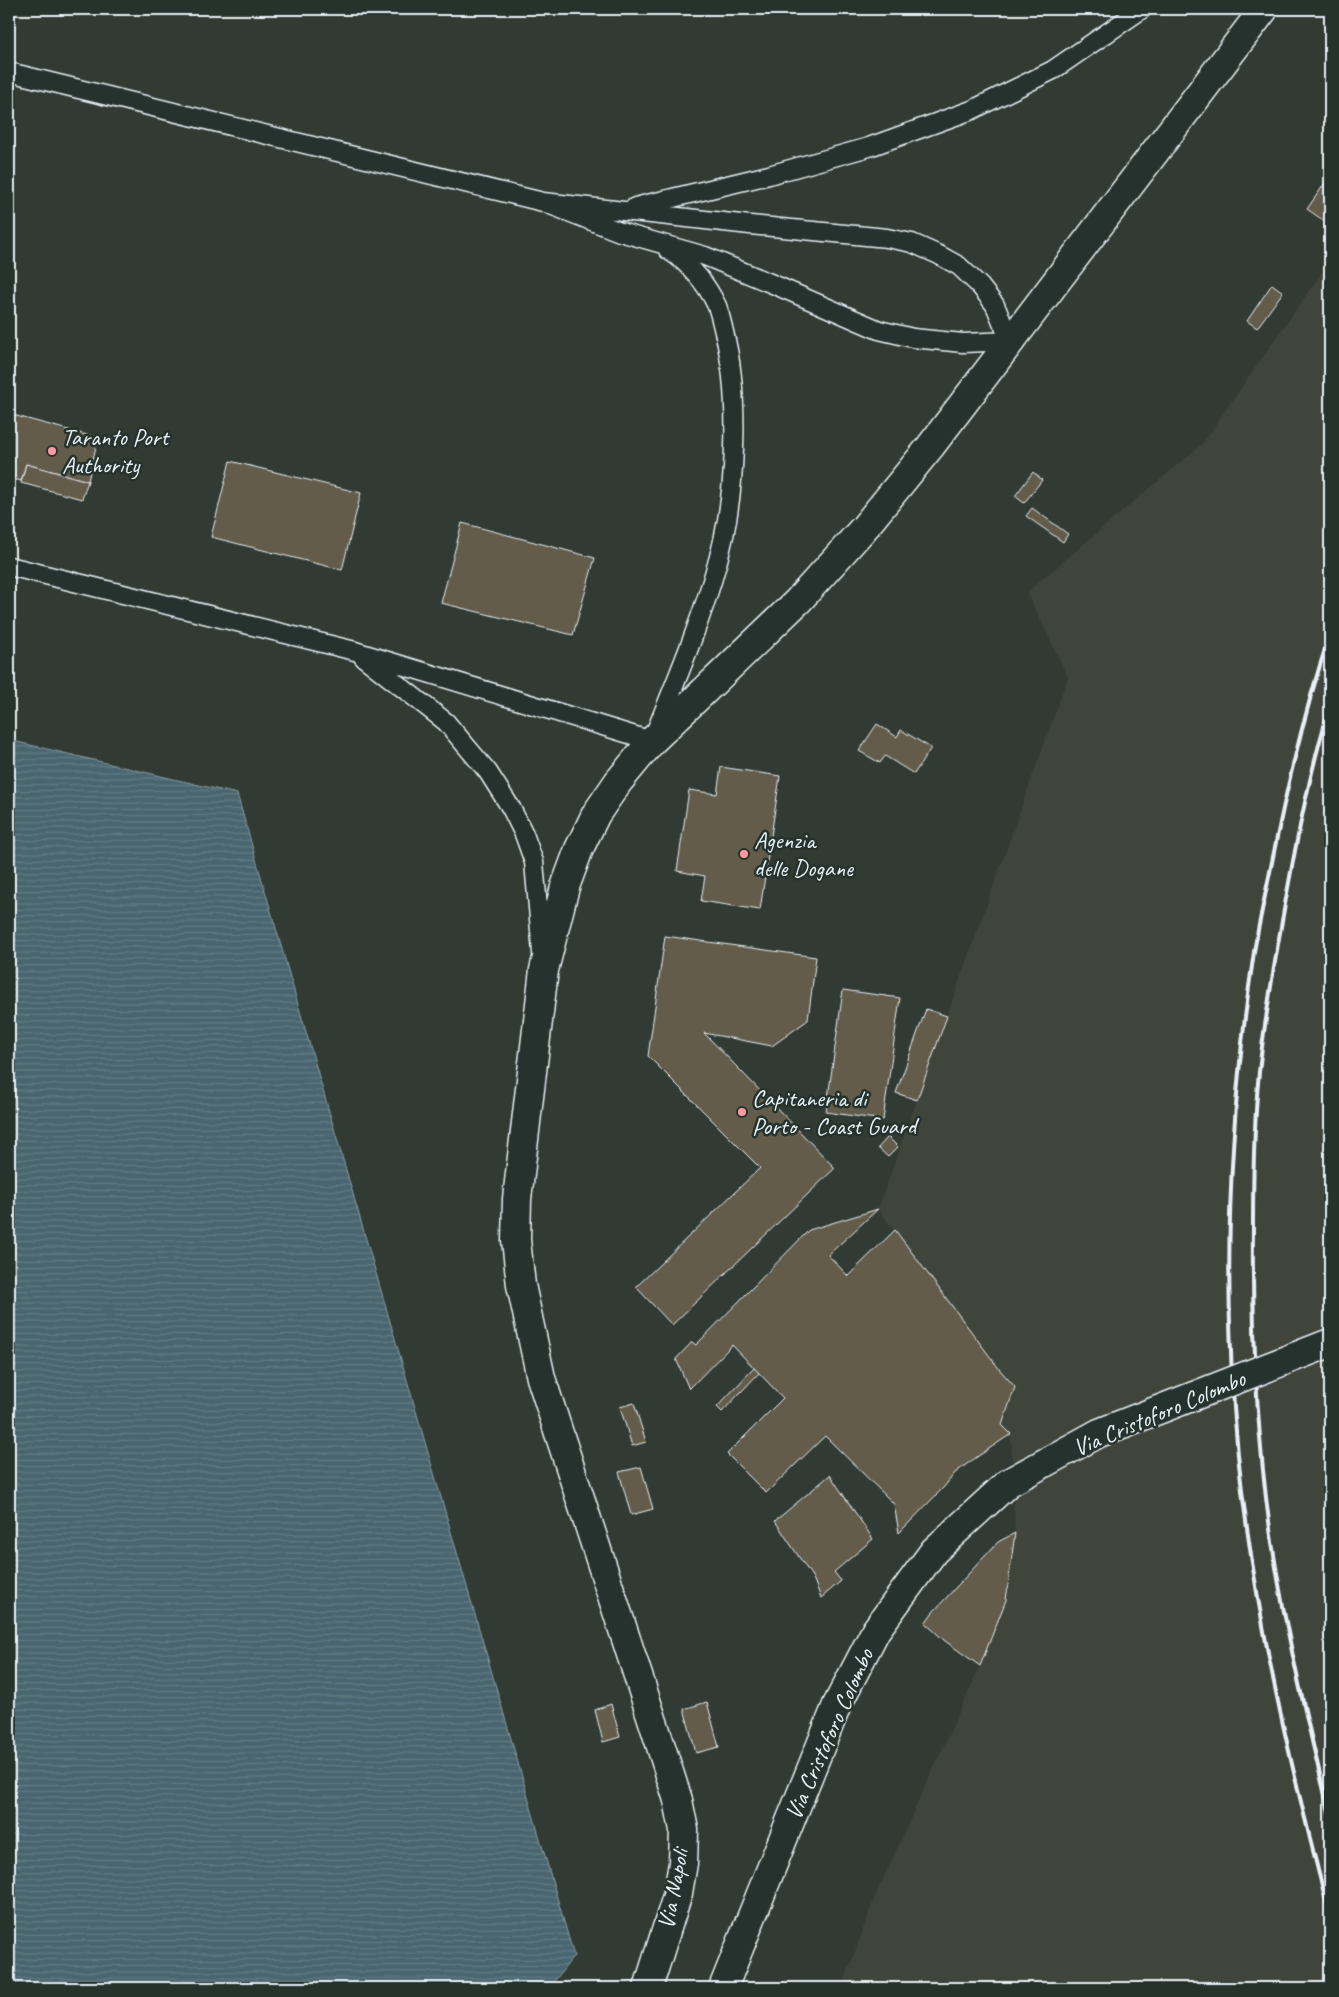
<svg xmlns="http://www.w3.org/2000/svg" width="1339" height="1997" font-family="Caveat,sans-serif">
  <defs>
    <pattern id="water-rules" width="6" height="5" patternUnits="userSpaceOnUse" patternTransform="scale(1.25)"><rect width="6" height="5" fill="#4a656f"/><path d="M0 2.5h6" fill="none" stroke="#647c84"/></pattern>
  </defs>
  <rect width="100%" height="100%" fill="#323b33"/>
  <filter id="ink" filterUnits="userSpaceOnUse"><feTurbulence type="fractalNoise" baseFrequency=".02" numOctaves="2"/><feDisplacementMap in="SourceGraphic" scale="10" xChannelSelector="R" yChannelSelector="G"/><feConvolveMatrix kernelMatrix="1 2 1 2 8 2 1 2 1" color-interpolation-filters="sRGB"/></filter>
  <g filter="url(#ink)">
    <!-- built -->
    <polygon fill="#41453a" points="1330,261 1330,1988 842,1988 875,1897 980,1666 1006,1600 1015,1533 1011,1434 1002,1425 1015,1387 1000,1370 878,1209 1068,677 1027,592 1202,444"/>
    <!-- water -->
    <polygon fill="url(#water-rules)" stroke="#899da6" points="9,740 237,794 574,1956 549,1988 9,1988"/>
    <!-- building -->
    <g fill="#635c4c" stroke="#e8f1f8">
      <polygon points="1330,176 1330,225 1307,209"/>
      <polygon points="1272,284 1283,292 1257,328 1247,321"/>
      <polygon points="9,414 98,438 88,481 26,464 21,481 9,477"/>
      <polygon points="230,461 361,493 342,570 211,537"/>
      <polygon points="26,464 88,481 82,499 21,483"/>
      <polygon points="1033,472 1042,480 1024,503 1015,496"/>
      <polygon points="1032,508 1068,534 1063,542 1026,516"/>
      <polygon points="462,523 595,558 573,635 441,603"/>
      <polygon points="877,724 897,737 901,730 931,748 914,774 885,756 880,763 859,751"/>
      <polygon points="721,767 780,776 760,910 701,901 705,876 677,871 689,790 717,794"/>
      <polygon points="665,936 816,957 808,1020 772,1046 704,1033 835,1168 672,1325 636,1287 760,1168 648,1056"/>
      <polygon points="843,990 900,998 883,1120 826,1112"/>
      <polygon points="926,1009 947,1016 917,1100 896,1093"/>
      <polygon points="888,1137 898,1147 888,1157 878,1148"/>
      <polygon points="878,1209 828,1255 848,1276 895,1230 1000,1370 1015,1387 1002,1425 1011,1434 971,1461 955,1473 944,1487 899,1533 894,1504 825,1436 766,1493 727,1454 783,1398 732,1345 689,1389 676,1359 692,1342 696,1345 809,1230"/>
      <polygon points="754,1368 759,1373 722,1412 717,1407"/>
      <polygon points="634,1403 646,1442 632,1446 620,1407"/>
      <polygon points="641,1467 653,1509 631,1515 619,1472"/>
      <polygon points="830,1475 873,1539 834,1572 841,1581 821,1598 813,1578 775,1521"/>
      <polygon points="1015,1533 1006,1600 980,1666 945,1641 925,1623 933,1612 998,1542"/>
      <polygon points="707,1702 719,1747 696,1753 684,1709"/>
      <polygon points="611,1704 620,1737 603,1742 595,1710"/>
    </g>
    <g fill="none" stroke-linecap="round" stroke-linejoin="round">
      <defs>
        <g id="lane">
          <polyline points="9,72 543,202 620,232 705,256 775,285 879,330 913,338 963,343 1010,341 995,305 980,286 959,266 939,255 912,243 887,238 750,225 543,202"/>
          <polyline points="635,207 769,175 869,147 972,110 1053,70 1142,9"/>
          <path d="M9 566 355 651 652 741C675 683 700 625 717 564 736 499 741 397 724 332 722 324 720 314 717 306 706 283 690 264 668 250"/>
          <polyline points="363,657 446,722 488,772 511,808 524,834 534,862 542,953"/>
        </g>
        <polyline id="street" points="648,1988 678,1893 683,1863 684,1830 678,1800 656,1731 541,1378 521,1285 516,1240 517,1199 544,970 565,887 579,849 596,814 618,782 652,741 798,601 864,528 930,447 1264,9"/>
      </defs>
      <!-- lane casing -->
      <use href="#lane" stroke="#e8f1f8" stroke-width="21"/>
      <!-- street casing -->
      <use href="#street" stroke="#e8f1f8" stroke-width="31"/>
      <!-- lane -->
      <use href="#lane" stroke="#26332d" stroke-width="18"/>
      <!-- street -->
      <use href="#street" stroke="#26332d" stroke-width="28"/>
      <!-- rail -->
      <g stroke="#e8f1f8" stroke-width="4">
        <path d="M1330 634C1305 709 1287 785 1272 862 1266 892 1259 922 1254 952 1229 1116 1222 1289 1238 1455 1254 1611 1290 1765 1330 1916"/>
        <path d="M1330 706C1310 771 1297 838 1285 904 1275 960 1265 1016 1259 1072 1254 1122 1253 1174 1253 1224 1252 1326 1256 1428 1270 1529 1284 1626 1307 1721 1330 1816"/>
      </g>
      <defs>
        <polyline id="secondary-bridge" points="723,1988 837,1705 876,1630 934,1551 1008,1483 1099,1433 1330,1343"/>
      </defs>
      <!-- secondary-bridge casing -->
      <use href="#secondary-bridge" stroke="#e8f1f8" stroke-width="31" stroke-linecap="butt"/>
      <!-- secondary-bridge -->
      <use href="#secondary-bridge" stroke="#26332d" stroke-width="28"/>
    </g>
  </g>
  <!-- markers -->
  <g fill="#ff9aa2" stroke="#26332d" stroke-width="2">
    <circle cx="52" cy="451" r="5"/>
    <circle cx="744" cy="854" r="5"/>
    <circle cx="742" cy="1112" r="5"/>
  </g>
  <g text-anchor="middle" dominant-baseline="central" stroke-width="5" stroke-linejoin="round" paint-order="stroke">
    <!-- poi labels -->
    <g font-size="24" fill="#e8f1f8" stroke="#26332d" text-anchor="start">
      <text x="62" y="437">Taranto Port<tspan x="62" dy="28">Authority</tspan></text>
      <text x="754" y="840">Agenzia<tspan x="754" dy="28">delle Dogane</tspan></text>
      <text x="752" y="1098">Capitaneria di<tspan x="752" dy="28">Porto - Coast Guard</tspan></text>
    </g>
    <!-- street labels -->
    <g font-size="24" fill="#e8f1f8" stroke="#26332d">
      <text transform="translate(1159 1413) rotate(-23)">Via Cristoforo Colombo</text>
      <text transform="translate(829 1734) rotate(-66)">Via Cristoforo Colombo</text>
      <text transform="translate(673 1889) rotate(-79)">Via Napoli</text>
    </g>
  </g>
  <!-- margin -->
  <rect width="1339" height="1997" fill="none" stroke="#26332d" stroke-width="30"/>
  <rect x="15" y="15" width="1309" height="1967" fill="none" stroke="#e8f1f8" stroke-width="2" filter="url(#ink)"/>
</svg>
